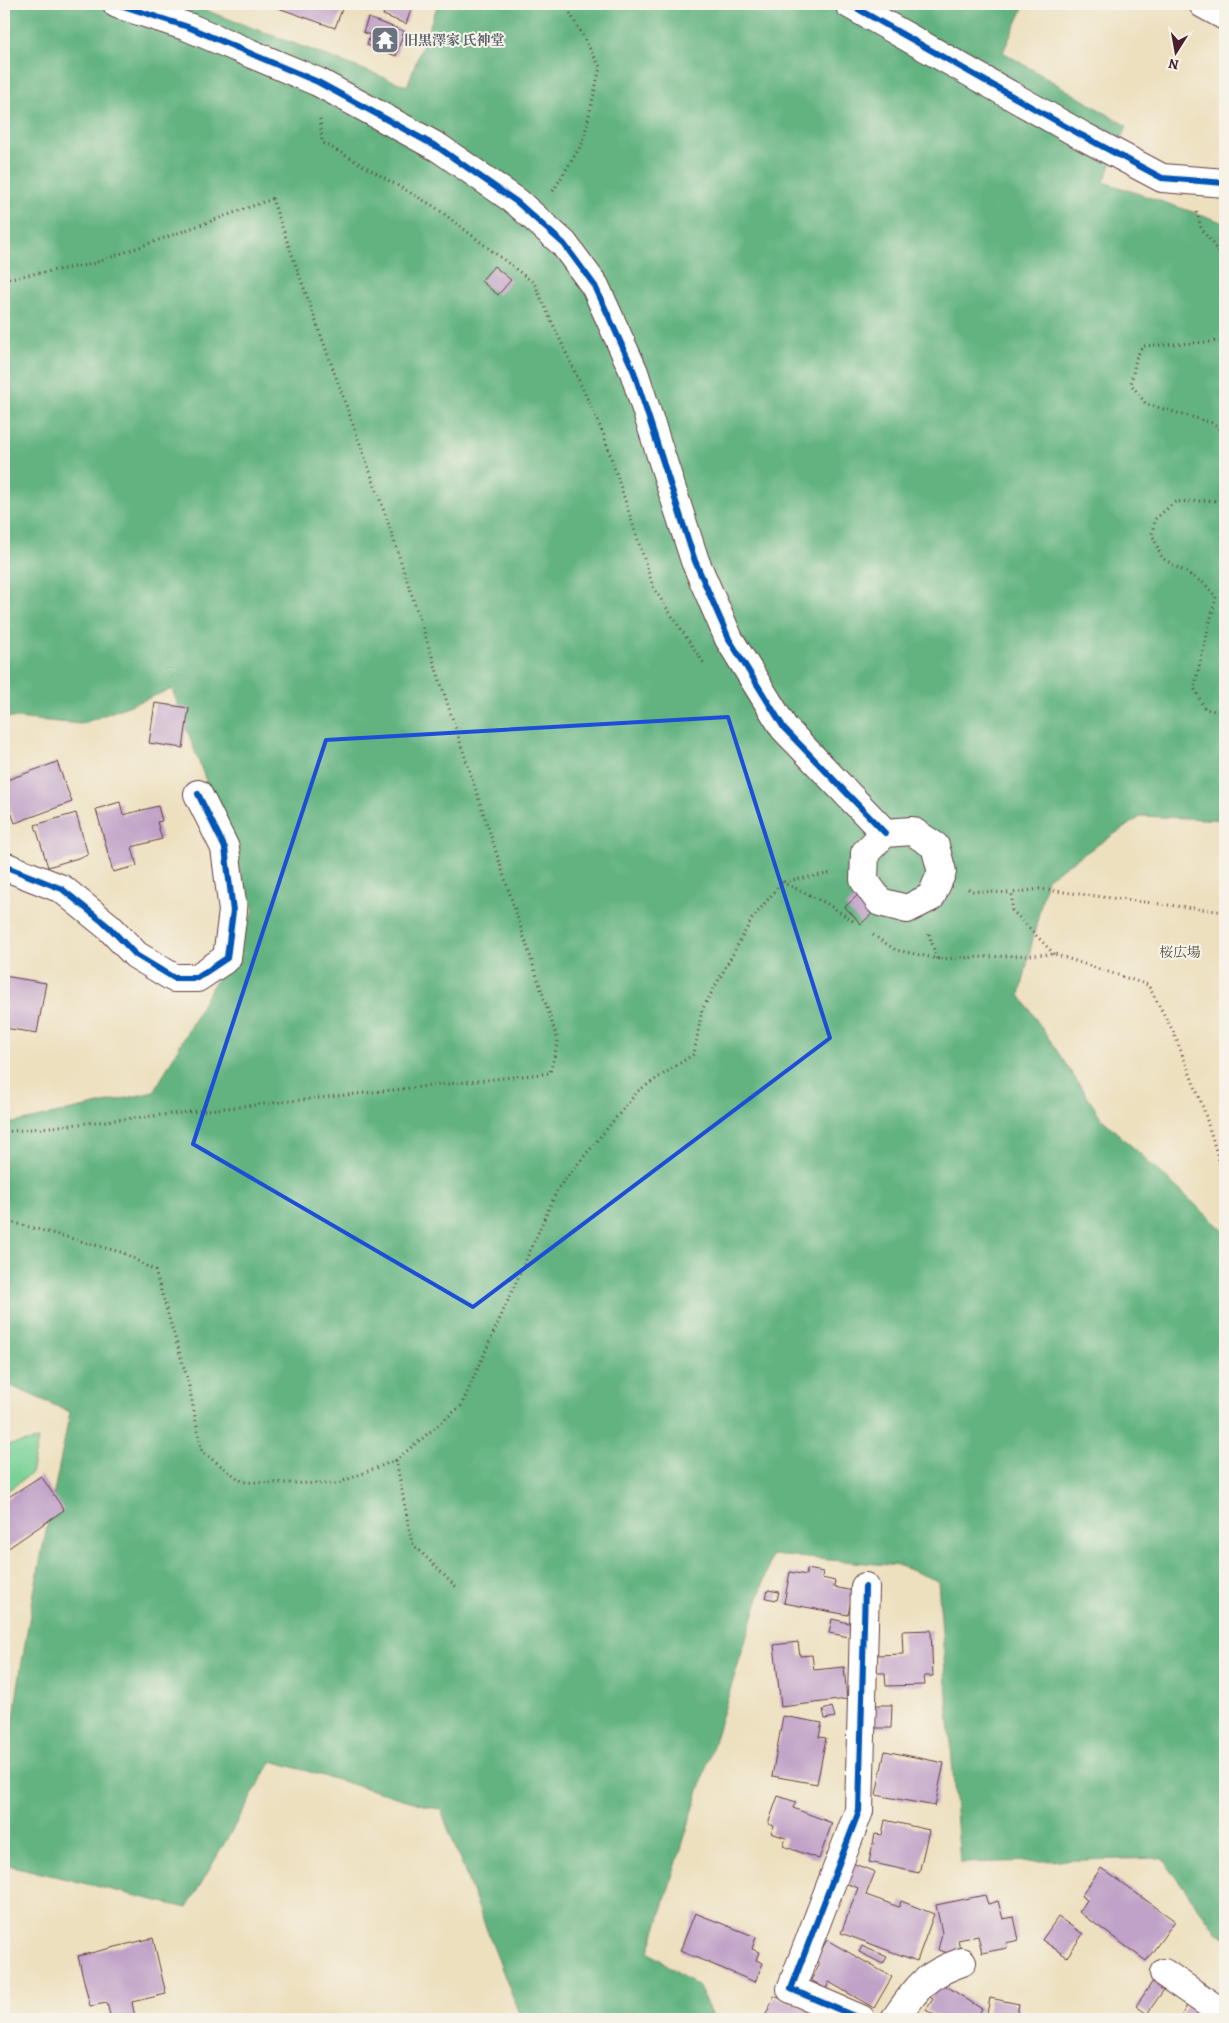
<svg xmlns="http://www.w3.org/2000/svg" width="1229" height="2023" font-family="Alegreya,'Noto Serif JP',serif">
  <rect width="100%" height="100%" fill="#f7f3e8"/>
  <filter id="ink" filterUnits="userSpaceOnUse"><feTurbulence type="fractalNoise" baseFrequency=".02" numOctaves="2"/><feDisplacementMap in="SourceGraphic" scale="10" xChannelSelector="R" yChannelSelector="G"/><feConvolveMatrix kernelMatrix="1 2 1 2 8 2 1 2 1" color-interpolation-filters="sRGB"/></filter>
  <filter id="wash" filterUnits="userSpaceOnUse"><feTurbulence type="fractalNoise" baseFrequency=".0096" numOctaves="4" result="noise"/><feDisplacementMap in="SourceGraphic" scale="20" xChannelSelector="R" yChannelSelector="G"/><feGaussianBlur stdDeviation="1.12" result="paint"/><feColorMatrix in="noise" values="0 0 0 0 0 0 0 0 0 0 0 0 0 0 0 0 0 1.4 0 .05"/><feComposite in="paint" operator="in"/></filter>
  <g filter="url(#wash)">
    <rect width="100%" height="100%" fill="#ede0bf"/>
    <!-- green -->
    <polygon fill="#78d197" stroke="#617861" points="38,1440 31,1474 4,1493 4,1446"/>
    <!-- forest -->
    <path fill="#62b380" stroke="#566956" d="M4 4H189L407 86 438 4H1025L1003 52 1127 126 1104 182 1225 223V820L1142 816 1047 878 1020 995 1102 1119 1225 1232V1937L1216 1931 1162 1858 960 1863 938 1581 900 1566 772 1555 649 1952 699 1987 713 2019H521L441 1810 272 1761 187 1908 4 1864C4 1711 41 1561 70 1412L4 1383V1125L154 1092 254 911 172 689 81 724 4 717Z"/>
    <g id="blocks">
      <!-- building -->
      <g fill="#c0a1c7">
        <polygon points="267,4 344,4 335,28"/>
        <polygon points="347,4 369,4 366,11"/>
        <polygon points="387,4 413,4 406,24 383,15"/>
        <polygon points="368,18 404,31 396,56 367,45 370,35 363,32"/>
        <polygon points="494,266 511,280 498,295 481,281"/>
        <polygon points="155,703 189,708 183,748 149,743"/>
        <polygon points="57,762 72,802 15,823 4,793 4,781"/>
        <polygon points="120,802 123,815 158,806 162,821 157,822 162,839 132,847 137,866 113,872 96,809"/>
        <polygon points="76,813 88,855 48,867 35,825"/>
        <polygon points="861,892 877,909 861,924 845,907"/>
        <polygon points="4,976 46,983 37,1033 4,1028"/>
        <polygon points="41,1476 64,1510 4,1551 4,1500"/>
        <polygon points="807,1569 823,1572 822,1578 835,1581 834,1587 853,1591 848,1615 784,1603 790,1572 806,1575"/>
        <polygon points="768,1590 779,1592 777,1600 766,1598"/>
        <polygon points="832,1619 853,1624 849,1637 829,1633"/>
        <polygon points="931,1630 933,1676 924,1676 925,1685 886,1686 885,1673 877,1673 876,1655 903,1654 902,1631"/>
        <polygon points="798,1642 800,1656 812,1655 814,1670 844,1667 847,1699 781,1707 774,1645"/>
        <polygon points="875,1705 892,1705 891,1728 874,1728"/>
        <polygon points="832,1707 835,1717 825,1719 823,1710"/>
        <polygon points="783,1716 822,1723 819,1737 826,1738 817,1784 772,1776"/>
        <polygon points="885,1751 944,1763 935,1806 876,1795"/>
        <polygon points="778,1796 796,1802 793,1808 832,1823 819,1859 783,1846 786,1838 771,1833 774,1826 768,1824"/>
        <polygon points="885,1820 929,1830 919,1873 869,1862 875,1834 882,1835"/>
        <polygon points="852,1863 875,1872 866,1895 899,1907 901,1901 934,1914 917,1961 841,1933 858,1888 845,1883"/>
        <polygon points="1101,1868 1175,1921 1146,1961 1079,1912 1087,1900 1081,1896"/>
        <polygon points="985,1895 988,1904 998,1901 1003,1919 1014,1917 1019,1940 1006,1943 1007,1948 982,1953 978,1936 958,1940 960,1950 956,1955 938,1950 942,1933 936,1905"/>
        <polygon points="695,1913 756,1937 752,1949 759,1952 756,1960 763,1963 755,1982 680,1951"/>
        <polygon points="1058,1917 1083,1934 1067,1957 1042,1940"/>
        <polygon points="153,1938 166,1994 132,2002 135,2017 126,2019 111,2019 107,2003 90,2006 78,1956"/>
        <polygon points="827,1940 892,1977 874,2008 829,1982 826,1989 811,1980 820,1964 815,1961"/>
        <polygon points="862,1946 887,1957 883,1964 859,1952"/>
        <polygon points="1153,1981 1165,1988 1147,2014 1136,2006"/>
        <polygon points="940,1982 982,2009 975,2019 941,2019 926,2010 933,1999 930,1997"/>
        <polygon points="774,1996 818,2014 816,2019 764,2019"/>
        <polygon points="990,1998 1019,2004 1017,2015 1030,2019 986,2019"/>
        <polygon points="1190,2001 1218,2019 1179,2019"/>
      </g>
    </g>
  </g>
  <g filter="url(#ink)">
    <use href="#blocks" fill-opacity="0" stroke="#623c41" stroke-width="1"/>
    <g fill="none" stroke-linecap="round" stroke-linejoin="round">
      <defs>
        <g id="minor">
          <polyline points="117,4 188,27 318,82 439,148 517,202 564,244 595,286 634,372 695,561 729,639 784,728 885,833"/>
          <polyline points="849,4 1081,135 1162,178 1225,183"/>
          <polyline points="1203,4 1225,16"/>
          <polygon points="912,831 935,846 942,872 931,897 907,909 880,902 864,880 865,853 885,833"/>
          <polyline points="4,866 62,889 109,927 136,955 174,978 197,978 227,958 233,911 225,848 198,794"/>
          <polyline points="1164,1973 1225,2015"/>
          <polyline points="861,2019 791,1989 859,1811 865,1587"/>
          <path d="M895 2019C917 1988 924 1975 962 1962"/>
        </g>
      </defs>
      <!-- minor casing -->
      <use href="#minor" stroke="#623c41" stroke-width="30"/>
      <!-- path -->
      <g stroke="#623c41" stroke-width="3" stroke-dasharray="1 4" stroke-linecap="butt">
        <polyline points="320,119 322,142 435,207 534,283 603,433 654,589 705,665"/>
        <polyline points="553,191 583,142 600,67 565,4"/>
        <polyline points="1197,212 1201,228 1225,261"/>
        <polyline points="4,279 92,264 272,199 388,522 558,1041 550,1073 4,1132"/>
        <polyline points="1225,341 1143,346 1136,358 1131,384 1146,404 1213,423 1225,433"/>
        <polyline points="1225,500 1175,502 1155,519 1152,534 1162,558 1205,584 1216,597 1194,688 1205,709 1225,713"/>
        <polyline points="782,882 826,903 853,921"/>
        <polyline points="968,889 970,891 1012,893"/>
        <polyline points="929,934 937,959 1054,954 1148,985 1173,1031 1203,1107 1225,1181"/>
        <polyline points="873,935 896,950 939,959"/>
        <polyline points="1054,954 1012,910 1012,893 1039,889 1225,912"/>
        <polyline points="4,1220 124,1253 155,1271 188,1381 202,1452 243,1482 336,1484 396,1460 461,1406 558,1188 638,1091 694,1054 702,1010 752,919 782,882 832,873"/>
        <polyline points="396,1460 412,1543 457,1588"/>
      </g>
      <!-- minor -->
      <use href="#minor" stroke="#fff" stroke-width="28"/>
      <defs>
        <g id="cycleway">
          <polyline points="117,4 188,27 318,82 439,148 517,202 564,244 595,286 634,372 695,561 729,639 784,728 885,833"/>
          <polyline points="849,4 1081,135 1162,178 1225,183"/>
          <polyline points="4,866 62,889 109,927 136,955 174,978 197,978 227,958 233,911 225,848 198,794"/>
          <polyline points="861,2019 791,1989 859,1811 865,1587"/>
        </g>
      </defs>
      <!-- cycleway casing -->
      <use href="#cycleway" stroke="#f7f3e8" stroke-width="9"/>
      <!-- cycleway -->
      <use href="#cycleway" stroke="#0057b8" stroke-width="6"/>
    </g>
  </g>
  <!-- marked area -->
  <path fill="none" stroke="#1d4ed8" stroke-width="4" stroke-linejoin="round" d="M728 717 830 1038 473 1307 193 1144 326 740Z"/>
  <!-- icons -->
  <defs>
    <symbol id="temple-square" viewBox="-11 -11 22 22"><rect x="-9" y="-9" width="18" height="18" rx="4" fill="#6b7280" stroke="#f7f3e8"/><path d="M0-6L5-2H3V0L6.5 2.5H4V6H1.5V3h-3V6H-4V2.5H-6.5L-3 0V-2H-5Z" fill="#fff"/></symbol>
  </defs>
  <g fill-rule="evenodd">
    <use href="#temple-square" x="369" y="24" width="32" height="32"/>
  </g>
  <g text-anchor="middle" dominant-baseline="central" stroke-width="4" stroke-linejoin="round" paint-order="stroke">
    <!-- worship labels -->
    <g font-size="14" font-weight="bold" fill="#5b616d" stroke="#f7f3e8" text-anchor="start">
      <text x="404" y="40">旧黒澤家 氏神堂</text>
    </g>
    <!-- park labels -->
    <g font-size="14" fill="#58544b" stroke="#f7f3e8">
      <text x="1180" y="952">桜広場</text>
    </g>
  </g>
  <!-- margin -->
  <rect width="1229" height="2023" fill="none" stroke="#f7f3e8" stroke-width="20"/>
  <!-- north arrow -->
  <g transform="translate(1176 52) rotate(191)" stroke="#f7f3e8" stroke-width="4" paint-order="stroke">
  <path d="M0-4L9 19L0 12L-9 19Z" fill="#4a1f2b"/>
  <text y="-8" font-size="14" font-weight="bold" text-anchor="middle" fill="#4a1f2b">N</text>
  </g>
</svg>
